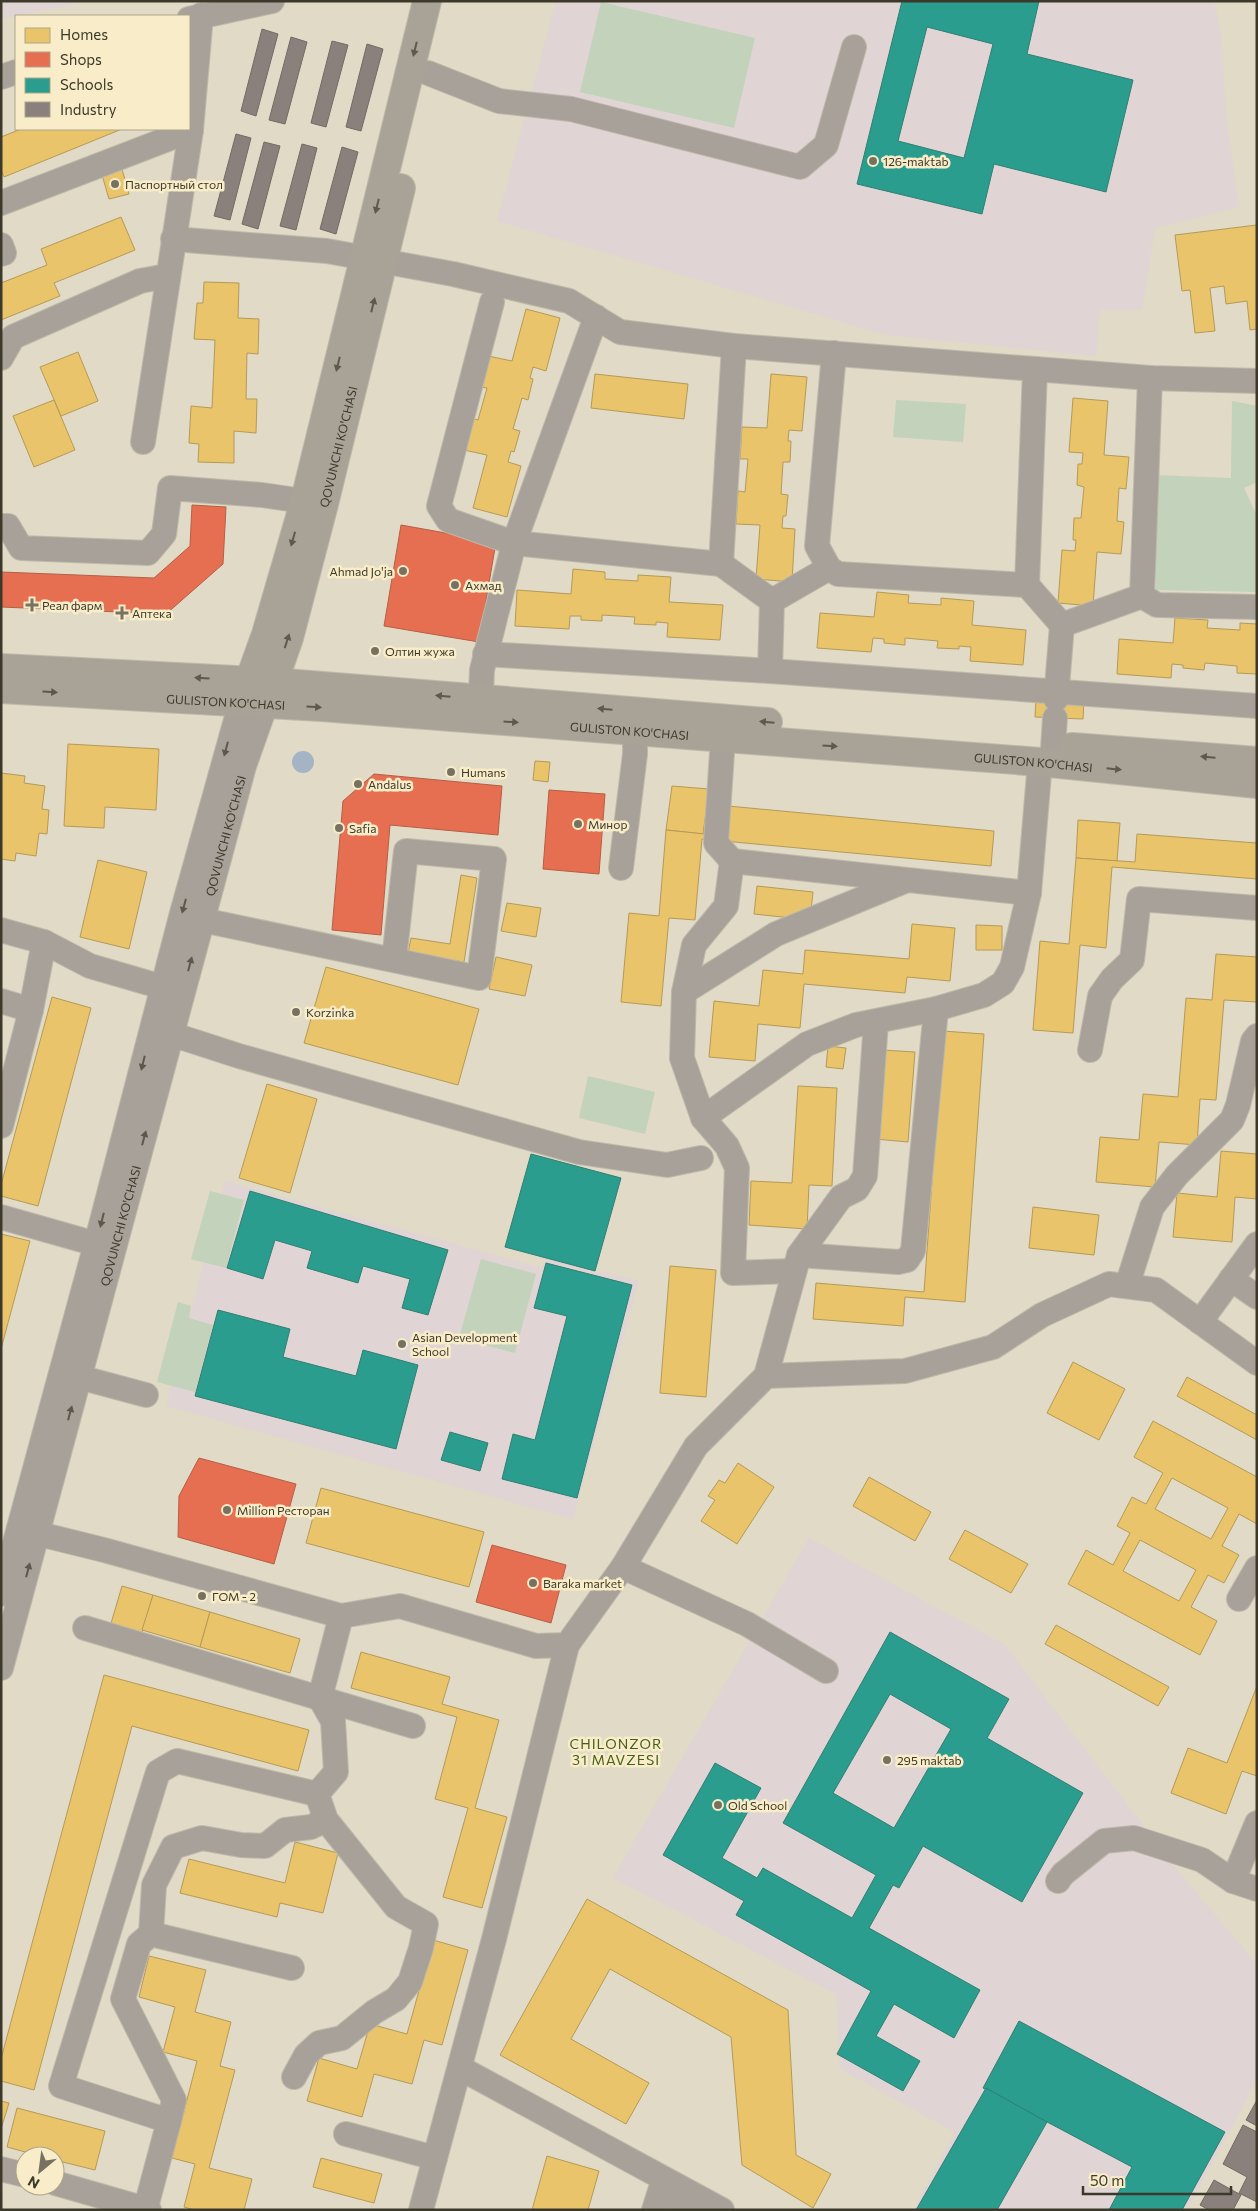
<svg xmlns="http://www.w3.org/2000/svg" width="1258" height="2211" font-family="Commissioner,sans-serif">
  <rect width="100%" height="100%" fill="#e0dac6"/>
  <!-- education -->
  <g fill="#e1d4d4">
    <polygon points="1,1 88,1 1,19"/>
    <polygon points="556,1 1214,1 1221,31 1226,114 1239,207 1155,228 1142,310 1100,310 1096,356 887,335 497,221"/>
    <polygon points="225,1181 542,1268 546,1258 639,1281 573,1519 166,1406"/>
    <polygon points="809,1538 1005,1645 1181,1875 1257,1964 1257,2080 1187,2210 913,2210 955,2132 840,2069 836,1994 613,1878"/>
  </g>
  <!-- green -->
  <g fill="#c3d2ba">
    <polygon points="601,2 755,38 734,128 580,92"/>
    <polygon points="896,400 966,404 963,442 893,437"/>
    <polygon points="1232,401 1257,406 1257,482 1244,488 1257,516 1257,592 1156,590 1155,475 1231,478"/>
    <polygon points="588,1076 655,1092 645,1134 579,1118"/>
    <polygon points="210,1191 244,1200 226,1268 191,1259"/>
    <polygon points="481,1259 536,1274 515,1353 459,1338"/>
    <polygon points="178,1302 191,1306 189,1318 213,1325 195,1392 157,1382"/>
  </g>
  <!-- water -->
  <circle fill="#a4b4c5" cx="303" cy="762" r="11"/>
  <!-- homes -->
  <g fill="#e9c46a" stroke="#b59a57" fill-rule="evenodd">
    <polygon points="21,129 122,129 4,177 1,170 1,137"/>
    <polygon points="122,169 129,194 109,199 102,175"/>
    <polygon points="121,217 135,250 54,283 60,296 1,320 1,283 47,265 41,249"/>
    <polygon points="1257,225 1257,329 1250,330 1247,301 1226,304 1224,286 1210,288 1215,331 1195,333 1190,290 1182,291 1175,235"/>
    <polygon points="204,282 239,283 238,318 259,319 258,354 247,353 246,399 257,399 256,433 234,431 234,463 198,462 199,444 189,443 191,406 212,408 215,340 194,339 197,303 203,303"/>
    <polygon points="526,309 560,318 546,371 533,367 530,378 533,379 528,400 522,398 513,429 520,431 514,452 511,451 508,462 521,466 507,517 473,508 487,455 464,450 472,418 478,420 487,388 480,387 488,356 512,361"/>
    <polygon points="78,352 98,401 61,416 40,367"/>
    <polygon points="595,374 688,384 684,419 591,408"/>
    <polygon points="771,374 807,377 802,431 789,430 788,441 791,441 790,462 783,462 781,494 788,495 786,516 783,516 782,528 795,529 792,582 756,579 760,525 736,524 738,491 745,492 748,459 740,459 742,427 767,428"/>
    <polygon points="1073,398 1108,401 1104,455 1129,457 1126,489 1119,488 1117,521 1124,522 1121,554 1097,552 1093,606 1058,603 1062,550 1075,551 1076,540 1073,540 1074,518 1081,518 1084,487 1077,485 1078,464 1082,464 1083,453 1069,452"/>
    <polygon points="54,400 75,450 34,467 13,416"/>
    <polygon points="573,569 605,572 605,579 638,581 638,575 671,577 669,602 723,605 720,640 667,637 668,623 656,622 656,625 634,624 635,617 602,615 602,621 581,620 581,616 570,616 569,629 515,626 517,590 571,594"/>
    <polygon points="877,592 909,595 908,603 941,605 941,598 974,601 972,625 1026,630 1023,665 970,661 971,647 959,646 959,649 937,648 938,641 905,638 905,645 884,643 884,639 873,638 871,652 817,648 820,613 874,617"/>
    <polygon points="1175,618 1208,620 1207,628 1240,630 1240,623 1257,624 1257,674 1237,673 1237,666 1205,663 1204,670 1183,668 1183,665 1172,664 1171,678 1117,674 1119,639 1173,643"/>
    <polygon points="1036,698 1084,700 1083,719 1035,717"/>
    <polygon points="68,744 159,749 156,810 105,807 104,828 64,826"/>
    <polygon points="535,761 550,762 548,782 533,780"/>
    <polygon points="1,773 25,776 24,783 45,786 42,809 49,810 47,834 39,833 36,856 16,853 15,861 1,859"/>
    <polygon points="672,786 709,789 703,834 666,830"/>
    <polygon points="728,806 994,831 991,866 702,839 695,920 669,918 661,1006 621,1002 629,913 659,916 666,830 725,836"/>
    <polygon points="1078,820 1120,823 1117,861 1076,858"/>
    <polygon points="1137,834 1257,843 1257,879 1112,867 1106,948 1080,945 1073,1033 1033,1030 1040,941 1069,944 1076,858 1135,862"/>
    <polygon points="98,860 147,872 129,949 80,937"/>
    <polygon points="461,875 477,878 464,962 408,953 411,938 450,944"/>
    <polygon points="757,886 813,892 810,920 754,914"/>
    <polygon points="507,903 541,908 536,937 501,931"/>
    <polygon points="912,924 955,928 950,981 907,977 905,993 804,984 800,1028 758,1024 755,1061 709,1057 714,1001 759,1006 763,970 803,974 805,950 909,959"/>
    <polygon points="976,925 1002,926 1002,950 976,950"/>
    <polygon points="1216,954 1257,957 1257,1002 1224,1000 1216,1100 1200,1099 1197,1145 1159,1142 1155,1187 1096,1182 1100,1137 1139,1140 1143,1094 1178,1097 1186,998 1212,1000"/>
    <polygon points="496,957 532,965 525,996 489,989"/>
    <polygon points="326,967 479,1009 458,1085 304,1043"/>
    <polygon points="52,997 91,1008 38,1206 1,1196 1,1185"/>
    <polygon points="943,1031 984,1034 965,1302 905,1297 903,1326 813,1319 816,1283 924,1292"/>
    <polygon points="828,1046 846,1048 843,1069 826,1067"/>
    <polygon points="882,1050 915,1052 908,1142 875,1139"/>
    <polygon points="267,1084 317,1099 290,1193 239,1178"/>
    <polygon points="798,1086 837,1088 832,1186 809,1185 807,1229 749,1225 751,1181 792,1183"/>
    <polygon points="1221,1151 1257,1154 1257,1199 1235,1197 1232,1242 1173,1237 1177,1193 1217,1197"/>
    <polygon points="1033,1207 1099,1215 1094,1255 1029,1248"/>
    <polygon points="1,1234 30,1241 1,1349"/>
    <polygon points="670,1266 716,1270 706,1397 660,1393"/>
    <polygon points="1073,1362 1125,1389 1099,1440 1047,1413"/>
    <polygon points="1187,1377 1257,1415 1257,1440 1177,1396"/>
    <path d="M1153 1421 1257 1477V1524L1239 1514 1222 1546 1239 1555 1224 1583 1208 1575 1191 1607 1217 1621 1200 1655 1068 1584 1086 1550 1113 1565 1130 1533 1117 1526 1132 1497 1146 1504 1163 1473 1134 1457ZM1172 1478 1228 1508 1211 1539 1155 1509ZM1140 1540 1196 1570 1179 1601 1123 1571Z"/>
    <polygon points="738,1463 774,1487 737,1544 701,1521 715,1500 708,1496 719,1480 725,1483"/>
    <polygon points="869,1477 931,1512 915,1541 853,1506"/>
    <polygon points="321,1488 484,1532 469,1587 306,1543"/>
    <polygon points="965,1530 1028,1564 1011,1593 949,1559"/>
    <polygon points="122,1586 153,1595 138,1647 107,1637"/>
    <polygon points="153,1595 210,1612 200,1647 142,1630"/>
    <polygon points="210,1612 300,1639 290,1673 200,1647"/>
    <polygon points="1056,1625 1169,1687 1158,1706 1045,1644"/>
    <polygon points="361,1652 450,1677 442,1704 499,1720 475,1808 507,1817 482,1908 443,1897 468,1808 435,1799 457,1717 351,1688"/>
    <polygon points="104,1675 309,1730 298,1771 132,1726 34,2090 1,2081 1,2059"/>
    <polygon points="1257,1686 1257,1776 1242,1771 1226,1814 1171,1793 1188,1748 1227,1763"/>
    <polygon points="295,1842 338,1853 323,1913 280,1903 277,1917 180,1893 189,1859 285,1883"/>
    <polygon points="587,1899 788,2010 796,2155 831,2174 813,2208 742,2165 731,2037 610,1969 571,2039 649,2083 626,2124 500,2055"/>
    <polygon points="433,1940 468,1950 442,2045 424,2040 412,2084 374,2074 362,2117 307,2101 319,2058 357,2069 370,2024 407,2034"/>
    <polygon points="149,1956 206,1970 195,2012 231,2022 220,2066 235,2070 209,2168 252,2179 244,2210 195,2210 184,2207 195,2164 172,2158 197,2061 163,2052 175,2007 139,1997"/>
    <polygon points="1,2101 9,2103 1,2129"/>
    <polygon points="17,2108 105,2131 95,2170 55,2160 55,2156 40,2156 7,2147"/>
    <polygon points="547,2156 599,2171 588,2210 532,2210"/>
    <polygon points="321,2158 382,2174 374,2203 313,2187"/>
  </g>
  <!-- shops -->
  <g fill="#e76f51" stroke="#b45f45">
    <polygon points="192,505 226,507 223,564 166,614 1,607 1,572 154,578 190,546"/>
    <polygon points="401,525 496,542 479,642 384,626"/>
    <polygon points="374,774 502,786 498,835 390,825 381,935 332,930 343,801"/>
    <polygon points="549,790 605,794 599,874 543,869"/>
    <polygon points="199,1458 296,1484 274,1564 178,1537 179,1496"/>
    <polygon points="492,1545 566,1565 551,1623 476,1602"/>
  </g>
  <!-- schools -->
  <g fill="#2a9d8f" stroke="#307f71" fill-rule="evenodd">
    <path d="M902 1H1039L1027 54 1133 80 1106 192 994 164 982 214 857 184ZM927 27 993 44 964 158 898 141Z"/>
    <polygon points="531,1154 621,1178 595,1271 505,1247"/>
    <polygon points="250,1191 448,1250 428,1315 402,1308 410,1279 363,1266 358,1283 307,1268 312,1251 275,1240 263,1279 227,1268"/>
    <polygon points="546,1263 632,1285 577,1498 502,1479 513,1434 535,1440 567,1316 534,1308"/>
    <polygon points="218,1310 290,1329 283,1357 356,1376 363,1350 418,1365 396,1449 195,1396"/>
    <polygon points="450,1432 488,1443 480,1471 441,1460"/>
    <path d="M890 1632 1009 1699 987 1738 1083 1793 1022 1902 923 1846 899 1888 893 1885 869 1928 980 1990 954 2038 894 2004 876 2036 920 2061 903 2091 837 2054 871 1991 736 1915 744 1901 663 1855 715 1763 761 1788 722 1858 757 1878 763 1868 852 1918 876 1875 783 1823ZM890 1694 951 1729 894 1828 833 1793Z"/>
    <polygon points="1019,2021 1225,2132 1182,2210 1109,2210 1132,2167 983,2088"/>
    <polygon points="986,2088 1047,2122 997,2210 916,2210"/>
  </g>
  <!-- industry -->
  <g fill="#8a817c" stroke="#736b63">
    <polygon points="262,29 278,34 256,116 241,111"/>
    <polygon points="291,37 307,42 285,124 269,120"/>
    <polygon points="332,41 348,45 326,127 311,123"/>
    <polygon points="367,44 383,49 361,131 346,127"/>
    <polygon points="236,134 251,138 230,220 214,216"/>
    <polygon points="264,142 280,146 258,229 242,224"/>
    <polygon points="302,144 317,148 296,230 280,226"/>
    <polygon points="342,147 358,152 336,234 320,229"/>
    <polygon points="1257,2100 1257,2126 1246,2120"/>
    <polygon points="1243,2125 1257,2132 1257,2202 1239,2193 1247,2177 1223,2164"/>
    <polygon points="1214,2180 1241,2195 1233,2210 1209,2210 1200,2205"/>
  </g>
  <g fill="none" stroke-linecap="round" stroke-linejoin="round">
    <defs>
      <g id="minor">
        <polyline points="189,19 272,1"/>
        <polyline points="428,73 499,101 571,109 800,167 826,145 854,47"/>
        <polyline points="1,77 16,72"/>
        <polyline points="1,203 191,130"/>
        <polyline points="173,239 327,251 453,274 569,301 620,332 734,346 1035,369 1150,378 1257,381"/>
        <polyline points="1,245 4,253 1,254"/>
        <polyline points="596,317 514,543 721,564 734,346"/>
        <polyline points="834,353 817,546 829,568 838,574 1027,585 1062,625"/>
        <polyline points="1,358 13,337 140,281 167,276"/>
        <polyline points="1150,378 1142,596 1157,605 1257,607"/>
        <polyline points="143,442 191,130 201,15"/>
        <polyline points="1,526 8,526 21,548 148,553 164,534 170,488 262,495 324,504"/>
        <polyline points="721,564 772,601"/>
        <polyline points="1027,585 1035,369"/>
        <polyline points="485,654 770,671 1257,706"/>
        <polyline points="770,671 772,601 829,568"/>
        <polyline points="1056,699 1062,625 1142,596"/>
        <polyline points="480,718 482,670 514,543 448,520 439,506 492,302"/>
        <polyline points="723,738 716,843 732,861"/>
        <polyline points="1052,763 1055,718"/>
        <polyline points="621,868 635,754 635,731"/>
        <polyline points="202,920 479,978 494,859 406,851 394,960"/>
        <polyline points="1,930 44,942"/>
        <polyline points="684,992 694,945 726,906 732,861 1029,893"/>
        <polyline points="1,1001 31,1010"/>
        <polyline points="171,1034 239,1056 579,1152 667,1165 701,1158"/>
        <polyline points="1090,1050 1100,996 1112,979 1132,960 1139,899 1257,908"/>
        <polyline points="703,1118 807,1044 856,1025 936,1009 984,995 1003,983 1012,967 1029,893 1040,762"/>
        <polyline points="1,1126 31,1010 44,942 90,966 176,991"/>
        <polyline points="1,1217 110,1248"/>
        <polyline points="799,1255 841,1197 857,1189 865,1176 876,1022"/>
        <polyline points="794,1271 733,1273 737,1168 727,1146 703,1118 682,1058 684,992 776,934 905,881"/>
        <polyline points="1231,1279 1257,1297"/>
        <polyline points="1127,1286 1152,1207 1177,1175 1232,1120 1238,1105 1253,1041 1257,1036"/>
        <polyline points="1200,1322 1257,1244"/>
        <polyline points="766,1376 905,1371 993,1347 1042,1315 1109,1284 1156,1290 1257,1363"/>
        <polyline points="79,1377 146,1395"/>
        <polyline points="19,1529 104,1550 341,1616 400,1606 536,1646 567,1645 623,1567 696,1446 766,1376 799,1255 898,1262 907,1260 913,1251 936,1009"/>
        <polyline points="623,1567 747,1624 826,1671"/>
        <polyline points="1,1594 96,1244 182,913 241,702"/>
        <polyline points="1239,1599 1257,1568"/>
        <polyline points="85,1628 413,1726"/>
        <path id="s1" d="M1 1668 244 766 266 704"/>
        <polyline points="1058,1881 1063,1874 1104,1841 1134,1838 1202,1860 1233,1881 1257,1889"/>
        <polyline points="1233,1881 1257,1823"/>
        <polyline points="151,1934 154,1885 173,1847 202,1838 241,1845 265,1846 285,1830 311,1827 326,1820"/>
        <polyline points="460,2068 722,2210"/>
        <polyline points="294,2077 306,2055 319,2043 342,2038 374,2012 396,1999 410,1982 421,1948 426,1924 396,1907 326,1820 317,1794 336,1772 333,1721 320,1698 341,1616"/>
        <polyline points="169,2121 174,2100 123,1999 139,1944 151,1934 292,1968"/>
        <polyline points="346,2134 435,2158"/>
        <polyline points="1,2169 25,2175"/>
        <polyline points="55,2183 149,2210"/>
        <polyline points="146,2207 169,2121 61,2086 158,1772 177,1761 317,1794"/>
        <polyline points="421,2210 494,1939 567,1645"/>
        <polyline points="654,2210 660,2191 686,2205"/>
      </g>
      <g id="major">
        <polyline points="1,668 273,682 768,722"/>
        <path id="s2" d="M1 689 321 707 635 731 1040 762 1257 784"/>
        <polyline points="243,698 266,634 305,500 427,1"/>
        <path id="s3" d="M268 698 289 638 324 504 401 188"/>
        <polyline points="1072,747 1257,761"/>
      </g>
    </defs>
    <!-- minor casing -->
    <use href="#minor" stroke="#bdb9a9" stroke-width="26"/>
    <!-- major casing -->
    <use href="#major" stroke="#bdb9a9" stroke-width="30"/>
    <!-- minor -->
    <use href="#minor" stroke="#a8a199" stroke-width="24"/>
    <!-- major -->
    <use href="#major" stroke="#a9a397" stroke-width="28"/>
  </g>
  <!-- one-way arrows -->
  <defs><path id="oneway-solid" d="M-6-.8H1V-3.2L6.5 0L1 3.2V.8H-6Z" transform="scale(1.25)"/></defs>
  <g fill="#5d594b">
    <use href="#oneway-solid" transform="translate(415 49) rotate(104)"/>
    <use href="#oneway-solid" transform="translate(377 206) rotate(104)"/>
    <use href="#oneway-solid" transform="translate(373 305) rotate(-76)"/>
    <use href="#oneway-solid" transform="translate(338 364) rotate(104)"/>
    <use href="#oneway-solid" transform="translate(293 539) rotate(106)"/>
    <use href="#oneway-solid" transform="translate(287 641) rotate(-72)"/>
    <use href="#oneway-solid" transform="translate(202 678) rotate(-176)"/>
    <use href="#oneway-solid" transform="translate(50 692) rotate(3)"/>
    <use href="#oneway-solid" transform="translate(443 696) rotate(-175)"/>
    <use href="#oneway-solid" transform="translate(314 707) rotate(3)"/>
    <use href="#oneway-solid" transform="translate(605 709) rotate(-175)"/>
    <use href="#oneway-solid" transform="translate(511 722) rotate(4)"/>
    <use href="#oneway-solid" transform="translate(767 722) rotate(-175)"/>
    <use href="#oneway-solid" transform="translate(830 746) rotate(4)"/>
    <use href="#oneway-solid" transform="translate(1208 757) rotate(-175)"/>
    <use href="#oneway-solid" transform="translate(1114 769) rotate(6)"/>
  </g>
  <g fill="#5d584b">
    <use href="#oneway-solid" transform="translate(226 749) rotate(105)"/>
    <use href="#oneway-solid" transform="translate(184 906) rotate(105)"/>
    <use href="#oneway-solid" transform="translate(190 964) rotate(-75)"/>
    <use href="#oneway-solid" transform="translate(143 1063) rotate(104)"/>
    <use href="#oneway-solid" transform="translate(144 1138) rotate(-75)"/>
    <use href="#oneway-solid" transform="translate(102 1220) rotate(104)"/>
    <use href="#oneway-solid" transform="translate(70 1413) rotate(-75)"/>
    <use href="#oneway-solid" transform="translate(28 1570) rotate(-75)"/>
  </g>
  <!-- markers -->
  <g fill="#767161" stroke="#f8edc8" stroke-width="2">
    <circle cx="873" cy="161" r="5"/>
    <circle cx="115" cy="184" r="5"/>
    <circle cx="403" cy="571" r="5"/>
    <circle cx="455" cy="585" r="5"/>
    <path d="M29.5 597.5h5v5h5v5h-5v5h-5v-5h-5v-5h5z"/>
    <path d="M119.5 605.5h5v5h5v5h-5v5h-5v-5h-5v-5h5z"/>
    <circle cx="375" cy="651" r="5"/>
    <circle cx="451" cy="772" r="5"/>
    <circle cx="358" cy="784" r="5"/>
    <circle cx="578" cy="824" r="5"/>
    <circle cx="339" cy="828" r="5"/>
    <circle cx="296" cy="1012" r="5"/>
    <circle cx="402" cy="1344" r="5"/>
    <circle cx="227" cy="1510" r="5"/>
    <circle cx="533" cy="1583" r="5"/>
    <circle cx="202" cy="1596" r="5"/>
    <circle cx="887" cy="1760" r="5"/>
    <circle cx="718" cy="1805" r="5"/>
  </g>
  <g text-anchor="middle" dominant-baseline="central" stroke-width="5" stroke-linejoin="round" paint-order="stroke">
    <!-- poi labels -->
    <g font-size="12" fill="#3d392a" stroke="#f8edc8" text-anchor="start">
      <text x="883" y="161">126-maktab</text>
      <text x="125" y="184">Паспортный стол</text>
      <text x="393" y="571" text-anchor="end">Ahmad Jo'ja</text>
      <text x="465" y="585">Ахмад</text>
      <text x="42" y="605">Реал фарм</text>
      <text x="132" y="613">Аптека</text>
      <text x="385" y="651">Олтин жужа</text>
      <text x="461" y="772">Humans</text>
      <text x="368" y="784">Andalus</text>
      <text x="588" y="824">Минор</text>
      <text x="349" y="828">Safia</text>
      <text x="306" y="1012">Korzinka</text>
      <text x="412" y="1337">Asian Development<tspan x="412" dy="14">School</tspan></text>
      <text x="237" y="1510">Million Ресторан</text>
      <text x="543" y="1583">Baraka market</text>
      <text x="212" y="1596">ГОМ - 2</text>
      <text x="897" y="1760">295 maktab</text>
      <text x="728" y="1805">Old School</text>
    </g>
    <!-- street labels -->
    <g font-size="12" fill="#3d392a" stroke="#f8edc8">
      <text stroke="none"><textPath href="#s3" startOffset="261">QOVUNCHI KO'CHASI</textPath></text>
      <text stroke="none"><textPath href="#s2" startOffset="225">GULISTON KO'CHASI</textPath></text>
      <text stroke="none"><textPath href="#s2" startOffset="630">GULISTON KO'CHASI</textPath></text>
      <text stroke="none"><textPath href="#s2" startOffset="1035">GULISTON KO'CHASI</textPath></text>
      <text stroke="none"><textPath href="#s1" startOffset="862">QOVUNCHI KO'CHASI</textPath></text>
      <text stroke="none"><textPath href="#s1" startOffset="458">QOVUNCHI KO'CHASI</textPath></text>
    </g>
    <!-- neighbourhood labels -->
    <g font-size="14" letter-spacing="1" fill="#45601c" stroke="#f8edc8">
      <text x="616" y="1743">CHILONZOR<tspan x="616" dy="16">31 MAVZESI</tspan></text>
    </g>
  </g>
  <!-- border -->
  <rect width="1258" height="2211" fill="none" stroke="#3d392a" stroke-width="5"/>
  <!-- legend -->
  <rect x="15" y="15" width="175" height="115" fill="#f8edc8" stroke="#ada589"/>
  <rect x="25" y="28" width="25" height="15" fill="#e9c46a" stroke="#ada589"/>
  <text x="60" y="40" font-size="15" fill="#3d392a">Homes</text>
  <rect x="25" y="52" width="25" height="15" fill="#e76f51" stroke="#ada589"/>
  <text x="60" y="65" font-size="15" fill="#3d392a">Shops</text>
  <rect x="25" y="78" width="25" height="15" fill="#2a9d8f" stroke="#ada589"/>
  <text x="60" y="90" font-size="15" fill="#3d392a">Schools</text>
  <rect x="25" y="102" width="25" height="15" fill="#8a817c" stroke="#ada589"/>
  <text x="60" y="115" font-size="15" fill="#3d392a">Industry</text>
  <!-- north arrow -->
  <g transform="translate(40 2171) rotate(209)"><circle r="24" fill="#f8edc8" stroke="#ada589"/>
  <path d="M0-4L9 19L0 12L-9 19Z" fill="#767161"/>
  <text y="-8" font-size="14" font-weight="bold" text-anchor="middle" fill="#3d392a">N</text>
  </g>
  <!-- scale -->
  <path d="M1083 2186v8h148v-8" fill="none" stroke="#3d392a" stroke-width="2.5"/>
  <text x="1090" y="2186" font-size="15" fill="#3d392a" stroke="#f8edc8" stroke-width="4" paint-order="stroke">50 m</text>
</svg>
